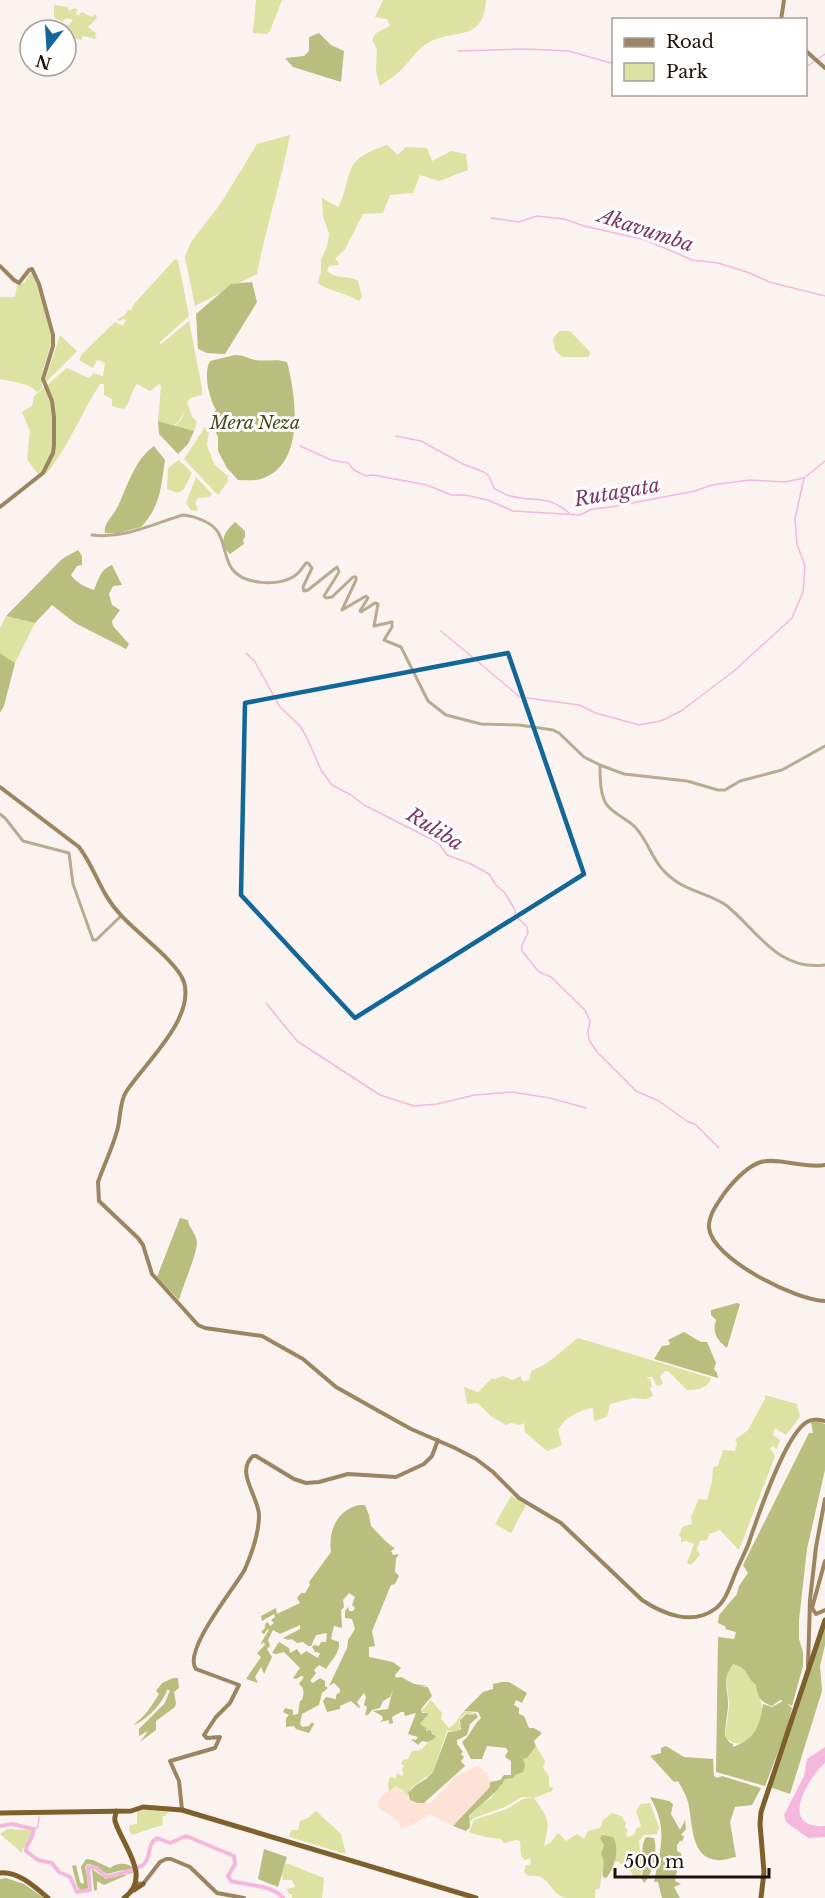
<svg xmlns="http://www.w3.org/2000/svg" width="825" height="1898" font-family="'Libre Baskerville',serif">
  <rect width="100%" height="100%" fill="#fbf3ef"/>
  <!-- built -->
  <polygon fill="#fee2d5" points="477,1766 487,1773 490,1782 490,1787 453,1826 431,1814 405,1828 400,1828 399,1822 378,1807 378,1803 381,1797 395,1786 403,1790 410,1800 430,1804 455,1777"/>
  <!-- green -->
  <g fill="#dbe2a2">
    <polygon points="256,0 282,0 270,31 267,34 253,33"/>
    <path d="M383 0H486C483 46 451 26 425 45 415 52 410 61 402 69 396 75 387 81 380 86L376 71 377 49 372 40 376 33 390 26 387 19 375 17Z"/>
    <polygon points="54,5 68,7 69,11 75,8 78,10 76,12 77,16 82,12 92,17 95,14 97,18 88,27 96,33 95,36 97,37 95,39 83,36 81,40 67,36 68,29 61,24 69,25 73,20 67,18 63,20 63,22 54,17"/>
    <path d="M290 135C281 182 266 227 257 274L195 306 185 257 191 242 221 203 257 144Z"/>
    <path d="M387 145 398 155 406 147 427 148 432 161 451 151 466 154 468 170 439 181 420 175 413 193 390 195 383 213 363 214 345 249 335 259 339 263 338 265 329 266 327 271C339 281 347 274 358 281L362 296 359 301C347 293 326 290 318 283L321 272V259L327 247 329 234 323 216 322 198 338 207C346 194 347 174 353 165 359 155 377 148 387 145Z"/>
    <path d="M175 259 178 260 189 316 159 343 161 344 189 321 202 388V395L190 398 187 403 192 416 197 422 194 431 175 426 181 420 186 409 178 422 174 425 158 421 161 386 159 384 150 391 137 384C131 390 131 402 124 409L112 406V399L104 395V384H100C81 413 69 446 47 473H37L27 459 30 431 22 412 32 406 34 396 67 368 89 378 94 373 103 376 105 363 97 360 93 368 79 360 82 354 115 322 123 326 126 320 123 319 120 321 117 320 125 315 128 310H131L135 303Z"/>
    <path d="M30 273H34L36 279 52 340 42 374V388L37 392C28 382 12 382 0 379V297H15L17 286 24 283Z"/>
    <polygon points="559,331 570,331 590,352 589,357 562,357 555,350 553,339"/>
    <polygon points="60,335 77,351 46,382 46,378"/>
    <polygon points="205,427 209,430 207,445 214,464 228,476 228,481 218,495 184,459"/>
    <polygon points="179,460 192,473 184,489 178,493 167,489 168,468"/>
    <polygon points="196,477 212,494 209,497 198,498 195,503 198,509 196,511 191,510 186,503"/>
    <polygon points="6,616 35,623 15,663 0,653 0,628"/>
    <path d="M578 1338 711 1378C708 1389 696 1390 687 1390L668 1371H665L660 1376 663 1384 657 1386 652 1377H647L648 1379 650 1378 652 1387 650 1388 653 1396 646 1399 633 1398 610 1404 607 1417 594 1421 593 1408C579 1410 565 1417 558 1430L562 1445 547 1451 525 1432 524 1423 520 1425 511 1423 506 1425 492 1417 478 1403 467 1404 464 1387 478 1392 492 1378 495 1379 503 1376 512 1380 521 1376V1379L524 1382 529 1380 531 1371C550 1364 562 1350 578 1338Z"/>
    <polygon points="765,1395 797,1404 800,1417 786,1435 775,1428 773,1435 780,1440 777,1449 772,1446 770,1449 775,1455 774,1459 739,1550 720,1530 709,1534 706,1531 709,1535 707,1540 700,1541 697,1549 700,1555 691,1565 687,1563 694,1544 687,1541 681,1542 681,1537 679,1536 682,1527 692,1524 691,1517 699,1499 707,1500 712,1482 713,1467 718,1466 723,1450 735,1451 737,1443 735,1440 748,1430 765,1399"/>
    <polygon points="511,1496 526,1505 511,1533 495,1524"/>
    <path d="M733 1664C750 1669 745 1677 756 1685 758 1693 762 1701 762 1708 763 1726 742 1758 725 1736 726 1726 728 1717 729 1707 730 1689 720 1681 733 1664Z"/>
    <path d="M431 1700 442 1713 441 1719 449 1728C457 1724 458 1717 464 1711L474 1713 473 1715 466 1713 461 1717 459 1723 461 1727 458 1731H447L433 1772 411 1788 408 1796 403 1790 395 1786 389 1792 388 1784 390 1777 396 1778 397 1773 402 1776 403 1774 402 1768 404 1766 401 1764 403 1760 408 1759 412 1751C420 1751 425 1748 428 1741L434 1739 436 1736 432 1733V1730L426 1731V1728L420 1724 429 1713 422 1712V1710Z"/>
    <path d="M536 1746 545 1761 543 1768 549 1776V1786L553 1788 552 1791 534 1798C549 1820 550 1819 544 1846L550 1843 558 1833 566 1841 577 1834 584 1839 588 1831 600 1828 603 1820 612 1813 621 1816 626 1823 625 1827 628 1830 626 1834 627 1837 634 1835 636 1829 641 1826 636 1811 641 1804 650 1803 659 1827 657 1834 644 1835 639 1841 642 1871 640 1878 633 1875 629 1869 624 1867 619 1862 613 1861 615 1856 601 1838 604 1845 601 1854C608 1865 600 1876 600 1888L595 1890V1898C587 1898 572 1898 565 1898 548 1892 550 1873 529 1876L524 1872 526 1865H529L531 1861 530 1858 525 1860 521 1856 520 1841 517 1840 504 1843 501 1839C489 1838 480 1836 469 1832L474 1820 507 1809 523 1799 532 1797H522L505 1807 474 1818 470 1822 468 1819 477 1807 491 1798 504 1779 514 1775 523 1759 527 1758Z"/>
    <polygon points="148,1810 169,1812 165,1816 161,1816 163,1817 162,1825 132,1835 129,1830 130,1825 137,1824 137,1811"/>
    <polygon points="316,1811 341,1834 346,1854 289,1837 291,1830 298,1830 300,1821 308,1818"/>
    <polygon points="7,1829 28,1830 33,1832 30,1841 22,1849 22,1853 0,1834"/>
    <polygon points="286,1863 324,1878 322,1898 292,1898 292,1894 289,1894 287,1889 295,1887 292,1880 283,1880 282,1874"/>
  </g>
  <!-- forest -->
  <g fill="#b7be7e" fill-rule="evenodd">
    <polygon points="319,33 331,45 344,51 341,82 293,67 285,58 304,56 309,51 309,37"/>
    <polygon points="252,282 257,302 225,354 207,353 198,349 196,314 231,284"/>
    <path d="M235 355C243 355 247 358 255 360 266 362 276 358 287 362 296 396 306 465 261 479 254 481 245 480 238 480L227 468 218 451V437L210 419 216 410C209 398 203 374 210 361Z"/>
    <polygon points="158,421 194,431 188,444 178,454 159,434"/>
    <path d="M154 446 165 460C161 486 161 506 141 527L119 533H105C103 524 113 516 117 508 127 488 134 460 154 446Z"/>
    <path d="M235 522 245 531V537L243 540 244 544 230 554C218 543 224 532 235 522Z"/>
    <path d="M78 550 82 556V565L77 566 71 575C75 582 87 588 94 590 99 578 100 570 112 565L122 585 113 586 109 594 112 605 120 610 112 621 113 626 129 644 126 649 75 623 52 605 35 623 6 616 62 559Z"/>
    <polygon points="0,653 15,663 4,706 0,713"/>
    <path d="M180 1218 188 1220C189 1229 197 1234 197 1243 196 1257 183 1285 179 1300L157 1277Z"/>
    <path d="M737 1303 740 1304 727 1348C717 1340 712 1333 716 1320L711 1315V1310Z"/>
    <polygon points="684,1332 701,1342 707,1342 716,1363 714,1369 717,1373 718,1378 654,1359 662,1346 669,1345 670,1343 668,1340"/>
    <path d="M817 1421 825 1424V1470L807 1549 799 1620V1639L803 1652V1666L792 1706 786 1703 792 1708 787 1729 765 1786 716 1772 718 1637 734 1639 736 1632 725 1629 726 1627 718 1623 719 1615 737 1594 739 1586 748 1573 743 1565 809 1433H813L811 1422ZM733 1664C750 1669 745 1677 756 1685 758 1697 760 1702 772 1706L780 1700 783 1701 772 1707 763 1704C760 1726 755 1739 733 1747V1744L730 1743 725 1736C725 1726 727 1716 728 1707 729 1686 720 1684 733 1664Z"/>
    <path d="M359 1505H365L369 1515 371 1526C377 1532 389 1546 395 1548L391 1551 393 1555 398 1554V1556L396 1558 395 1572 399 1576 395 1584 391 1585 372 1631 375 1646 369 1647V1657L393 1662 401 1668 395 1675 396 1678 401 1677 414 1684 428 1686H419L428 1687 432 1696 421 1709 422 1713H429L420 1724 426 1728V1731L431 1730 432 1734 436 1736 434 1739 427 1742 422 1741 418 1745 411 1739 416 1740 418 1737 408 1734 416 1713 405 1716 404 1712H401L392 1717 393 1723 389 1724V1720L380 1722 383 1719 382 1716 373 1711 388 1709 393 1689 390 1697 383 1701 380 1708 372 1710 368 1715H365L367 1707 364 1705 366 1697 364 1693 357 1702 360 1707 359 1708 351 1701 340 1706V1709L327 1712 323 1701 326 1697 336 1699V1695L340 1692V1689L334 1683 329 1686 347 1648 348 1640 355 1629 352 1619 345 1618V1611L348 1607 349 1611H353L355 1608 352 1605 355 1597 349 1593 343 1600 344 1607 341 1610 342 1628 334 1626 331 1639 339 1642C340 1654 331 1660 326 1669L319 1665 314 1670 316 1673 310 1681 313 1683 320 1678 325 1681V1686L328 1688 322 1693 319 1705 302 1714 300 1724 302 1727 309 1726 312 1722 314 1724 309 1733 296 1729 294 1726 286 1727V1718L289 1715 283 1712 285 1708 293 1710V1715L298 1714 300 1701 302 1700C304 1693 305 1689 299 1684L304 1677 301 1676 296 1679 293 1678 300 1668 284 1652 276 1654 272 1653 279 1642 289 1648 290 1653 297 1649 301 1655 306 1651 318 1658 320 1653 315 1652 312 1647 314 1645 319 1646 321 1642H326L327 1633 316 1635 311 1646H308L303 1642 297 1643 292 1639 288 1640 283 1638 300 1629V1625L280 1634 273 1630 268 1640 270 1646 267 1649 272 1657 264 1674 261 1667 255 1677 258 1683 246 1679 261 1657 257 1653 265 1645 264 1642 262 1644 261 1643 269 1630 268 1629 264 1634 261 1632 265 1628V1624L268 1622 270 1626 274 1623 271 1620 275 1617 274 1614 262 1621 261 1616 276 1608 277 1614 300 1603 297 1598 301 1593H305L310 1585 309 1582 331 1552C328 1531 337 1510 359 1505Z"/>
    <polygon points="825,1625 825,1645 820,1666 822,1691 790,1794 770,1787"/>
    <path d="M173 1678H178L179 1688 174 1692 176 1703 175 1707 156 1721V1730L140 1742 148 1731 139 1736V1729L165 1703 170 1690H167C163 1703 145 1722 133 1725 145 1717 152 1705 159 1694L156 1691 162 1683Z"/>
    <path d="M502 1682H509L527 1693 522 1703 516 1700 514 1705 519 1708V1714L524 1716 529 1728H534L542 1733 534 1741 536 1746 527 1758 523 1759 525 1766 523 1772 515 1775 513 1778 505 1779C496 1795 481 1803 469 1816L470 1827 466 1831 453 1826 490 1787V1782L500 1780 504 1775H511V1761L505 1757 508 1751 506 1748 487 1746 482 1759H471L462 1742C471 1735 472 1726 481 1718L478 1712 464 1711 483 1692 493 1689V1684Z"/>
    <polygon points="475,1713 478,1717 470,1724 467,1735 457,1740 457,1744 463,1752 461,1754 464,1757 461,1761 465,1766 424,1803 418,1803 410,1800 408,1793 416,1785 426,1779 433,1772 448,1732 457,1731 461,1729 460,1720 466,1714 473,1715"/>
    <path d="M666 1746 684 1757 713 1759 714 1776 717 1778 722 1776 761 1788 752 1805 735 1807 730 1822 736 1857C730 1858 723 1861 717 1860 690 1858 693 1823 688 1802 686 1795 682 1788 678 1781L674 1782 650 1756 661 1753V1748Z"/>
    <path d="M650 1797 669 1801 673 1804 671 1814 680 1830 685 1820 686 1829 681 1835 684 1836 682 1842 681 1840 677 1845V1851L681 1853 682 1860 685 1864 681 1865 683 1868H677C677 1873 675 1877 675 1881L681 1884 674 1887 680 1898H662L658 1882H654C661 1848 668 1828 650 1797Z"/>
    <path d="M602 1835 613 1837C620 1847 615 1869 606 1878L603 1877C602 1868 606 1862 601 1854L604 1845 600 1838Z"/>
    <path d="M646 1837 654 1838C658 1849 653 1875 644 1883L641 1878C647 1864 638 1850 646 1837Z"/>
    <polygon points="264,1849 287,1857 278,1887 258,1879"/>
    <path d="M86 1859 93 1860 110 1868C116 1863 125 1862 133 1867L134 1872 104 1885 97 1881V1890L94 1891 92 1869 106 1879 117 1874 127 1875 130 1872 123 1870 107 1874 93 1865 87 1864 85 1867 89 1886 87 1889 80 1890 77 1886 72 1866 76 1865 80 1882 83 1884 84 1882 81 1867Z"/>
    <polygon points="6,1878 24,1884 44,1898 48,1898 0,1898 0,1879"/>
  </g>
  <!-- water -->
  <path fill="#f4b8de" d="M825 1747V1763C807 1779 778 1829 825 1826V1837L808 1838 786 1822 784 1815 804 1776 807 1759Z"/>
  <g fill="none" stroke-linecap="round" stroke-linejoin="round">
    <!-- stream -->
    <g stroke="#f4b8de" stroke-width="1.5">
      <polyline points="458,51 523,49 569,51 614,64"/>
      <polyline points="806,67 825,54"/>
      <polyline points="491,218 519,222 537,216 564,219 584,226 646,240 692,260 718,263 750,273 769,282 825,296"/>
      <path d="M396 436 421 441 463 464 484 472 489 476 494 488C499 491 505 495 511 496 536 503 545 493 569 513"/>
      <polyline points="300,446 331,460 348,463 354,470 366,476 373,475 427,485 451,495 465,495 488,500 513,511 580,515 592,509 611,507 695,491 712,485 750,480 785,482 804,478"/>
      <polyline points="441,631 520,697 579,705 596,713 639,725 661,721 681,711 734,671 792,618 803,592 805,566 797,544 795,519 804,478 825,461"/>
      <polyline points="246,653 255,662 280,707 300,726 307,738 321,770 332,785 351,795 364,805 433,840 440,845 447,855 471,864 489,874 496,885 505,893 515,910 515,915 527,927 528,933 522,945 522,951 539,972 551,977 585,1010 590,1021 588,1032 589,1040 597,1052 636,1091 659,1101 688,1122 695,1124 719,1148"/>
      <polyline points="266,1003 297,1041 380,1095 414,1106 437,1104 475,1095 512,1092 550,1098 586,1108"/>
      <polyline points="33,1829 38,1827 39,1817"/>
    </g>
    <!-- river -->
    <path stroke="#f4b8de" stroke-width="4" d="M0 1826 12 1824 33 1829C35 1839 25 1844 26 1851L38 1860 52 1863 59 1872 70 1877 77 1892 90 1890 88 1867 97 1868 106 1877C115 1875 138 1870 144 1864 152 1856 146 1845 157 1838L170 1843 186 1836 234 1856 235 1864 228 1876 231 1881C246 1885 273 1885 283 1898"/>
    <!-- tertiary -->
    <g stroke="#baaa92" stroke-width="3">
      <path d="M92 535C124 539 153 524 183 515 195 516 214 523 219 534 225 545 225 559 232 569 244 585 277 586 293 577 299 574 302 568 306 563H308L312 568 303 587 304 591 308 590 337 567 339 572 324 596 326 598 332 597 353 577H356V580L342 610 366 596 368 598 360 611 361 612 375 603 378 604 374 626 392 622V627L384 640 401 647 428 701 446 715 481 724 519 725 553 730 559 733 584 757 600 765 624 774 687 781 718 790H725L740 781 782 770 825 746"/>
      <path d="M600 765C600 777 600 796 607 805 615 815 628 819 636 828 653 848 651 864 677 882 692 892 715 896 727 906 757 930 777 971 825 965"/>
      <polyline points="0,814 5,818 23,841 69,853 73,884 93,940 96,940 121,916"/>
    </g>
    <!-- secondary -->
    <g stroke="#9c8661" stroke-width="4">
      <polyline points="781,20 784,0"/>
      <polyline points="806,51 825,68"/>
      <polyline points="0,266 14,280 19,283 29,270 32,269 39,284 53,335 53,346 43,379 52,401 54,417 54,445 53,453 43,473 0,507"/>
      <path d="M0 787 79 847C95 868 101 894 119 913 135 932 177 961 184 982 195 1019 144 1064 126 1092 119 1103 121 1118 117 1131 112 1149 104 1165 98 1182L99 1201 138 1238 143 1245 152 1274 198 1325 205 1328 262 1336 303 1359 336 1387 375 1409 411 1429 455 1448 476 1459 493 1472 519 1498 561 1523 642 1600C663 1614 692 1626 715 1609 726 1601 730 1586 735 1574 739 1564 744 1555 748 1545 757 1519 785 1434 807 1422 813 1418 819 1419 825 1421"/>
      <path d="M825 1165C805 1169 778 1157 761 1162 748 1166 734 1181 726 1191 719 1201 708 1215 709 1228 712 1259 797 1301 825 1301"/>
      <polyline points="825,1561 812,1608 816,1614 825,1610"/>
      <polyline points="808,1666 810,1600 816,1547 825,1499"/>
      <path d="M182 1810 179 1781 170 1761 215 1748 220 1737 207 1738 204 1735 216 1717 230 1703 239 1685 196 1669C182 1651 235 1588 245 1569 252 1553 259 1533 259 1515 258 1495 235 1472 253 1456H256L294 1479 306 1483 319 1482 348 1474 396 1477 424 1464 432 1456 438 1440"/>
      <polyline points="135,1883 143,1884 160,1862 166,1859 171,1859 190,1867 217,1893 244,1898"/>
    </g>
    <!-- trunk -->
    <g stroke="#7e602c" stroke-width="5">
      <path d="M116 1811C116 1815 114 1818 115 1821 122 1845 153 1877 124 1898"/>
      <polyline points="0,1813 131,1811 143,1807 182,1810 476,1898"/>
      <path d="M0 1873C18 1871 35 1887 48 1898"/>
      <polyline points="134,1890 143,1884"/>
      <polyline points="761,1898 764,1872 760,1824 761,1812 825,1620"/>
    </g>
  </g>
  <!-- marked area -->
  <path fill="none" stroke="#136798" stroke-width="4.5" stroke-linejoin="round" d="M508 653 584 874 355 1018 241 895 245 703Z"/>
  <g text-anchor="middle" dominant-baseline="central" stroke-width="6" stroke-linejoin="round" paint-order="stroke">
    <!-- park labels -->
    <g font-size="18" font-style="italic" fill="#484b1c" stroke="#fff">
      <text x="255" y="423">Mera Neza</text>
    </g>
    <!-- water labels -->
    <g font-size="20" font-style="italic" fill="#7e3868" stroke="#fff">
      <text transform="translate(646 230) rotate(18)">Akavumba</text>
      <text transform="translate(617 492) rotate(-10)">Rutagata</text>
      <text transform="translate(435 829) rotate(32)">Ruliba</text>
    </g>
  </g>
  <!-- legend -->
  <rect x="612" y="18" width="195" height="78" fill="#ffffff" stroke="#a5a09d" stroke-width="1.5"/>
  <rect x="624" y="38" width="30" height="9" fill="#9c8661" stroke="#a5a09d" stroke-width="1.5"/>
  <text x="666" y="48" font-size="18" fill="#1e110b">Road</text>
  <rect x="624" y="63" width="30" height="18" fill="#dbe2a2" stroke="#a5a09d" stroke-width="1.5"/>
  <text x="666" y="78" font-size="18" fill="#1e110b">Park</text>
  <!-- north arrow -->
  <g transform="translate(48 48) rotate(197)"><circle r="28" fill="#ffffff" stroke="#a5a09d" stroke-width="1.5"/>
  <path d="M0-4.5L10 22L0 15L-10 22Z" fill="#136798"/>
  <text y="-9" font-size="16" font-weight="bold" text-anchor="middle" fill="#1e110b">N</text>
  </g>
  <!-- scale -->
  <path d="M615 1868v9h154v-9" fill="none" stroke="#1e110b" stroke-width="3"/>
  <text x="624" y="1868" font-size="18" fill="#1e110b" stroke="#ffffff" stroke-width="4.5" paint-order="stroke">500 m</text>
</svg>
